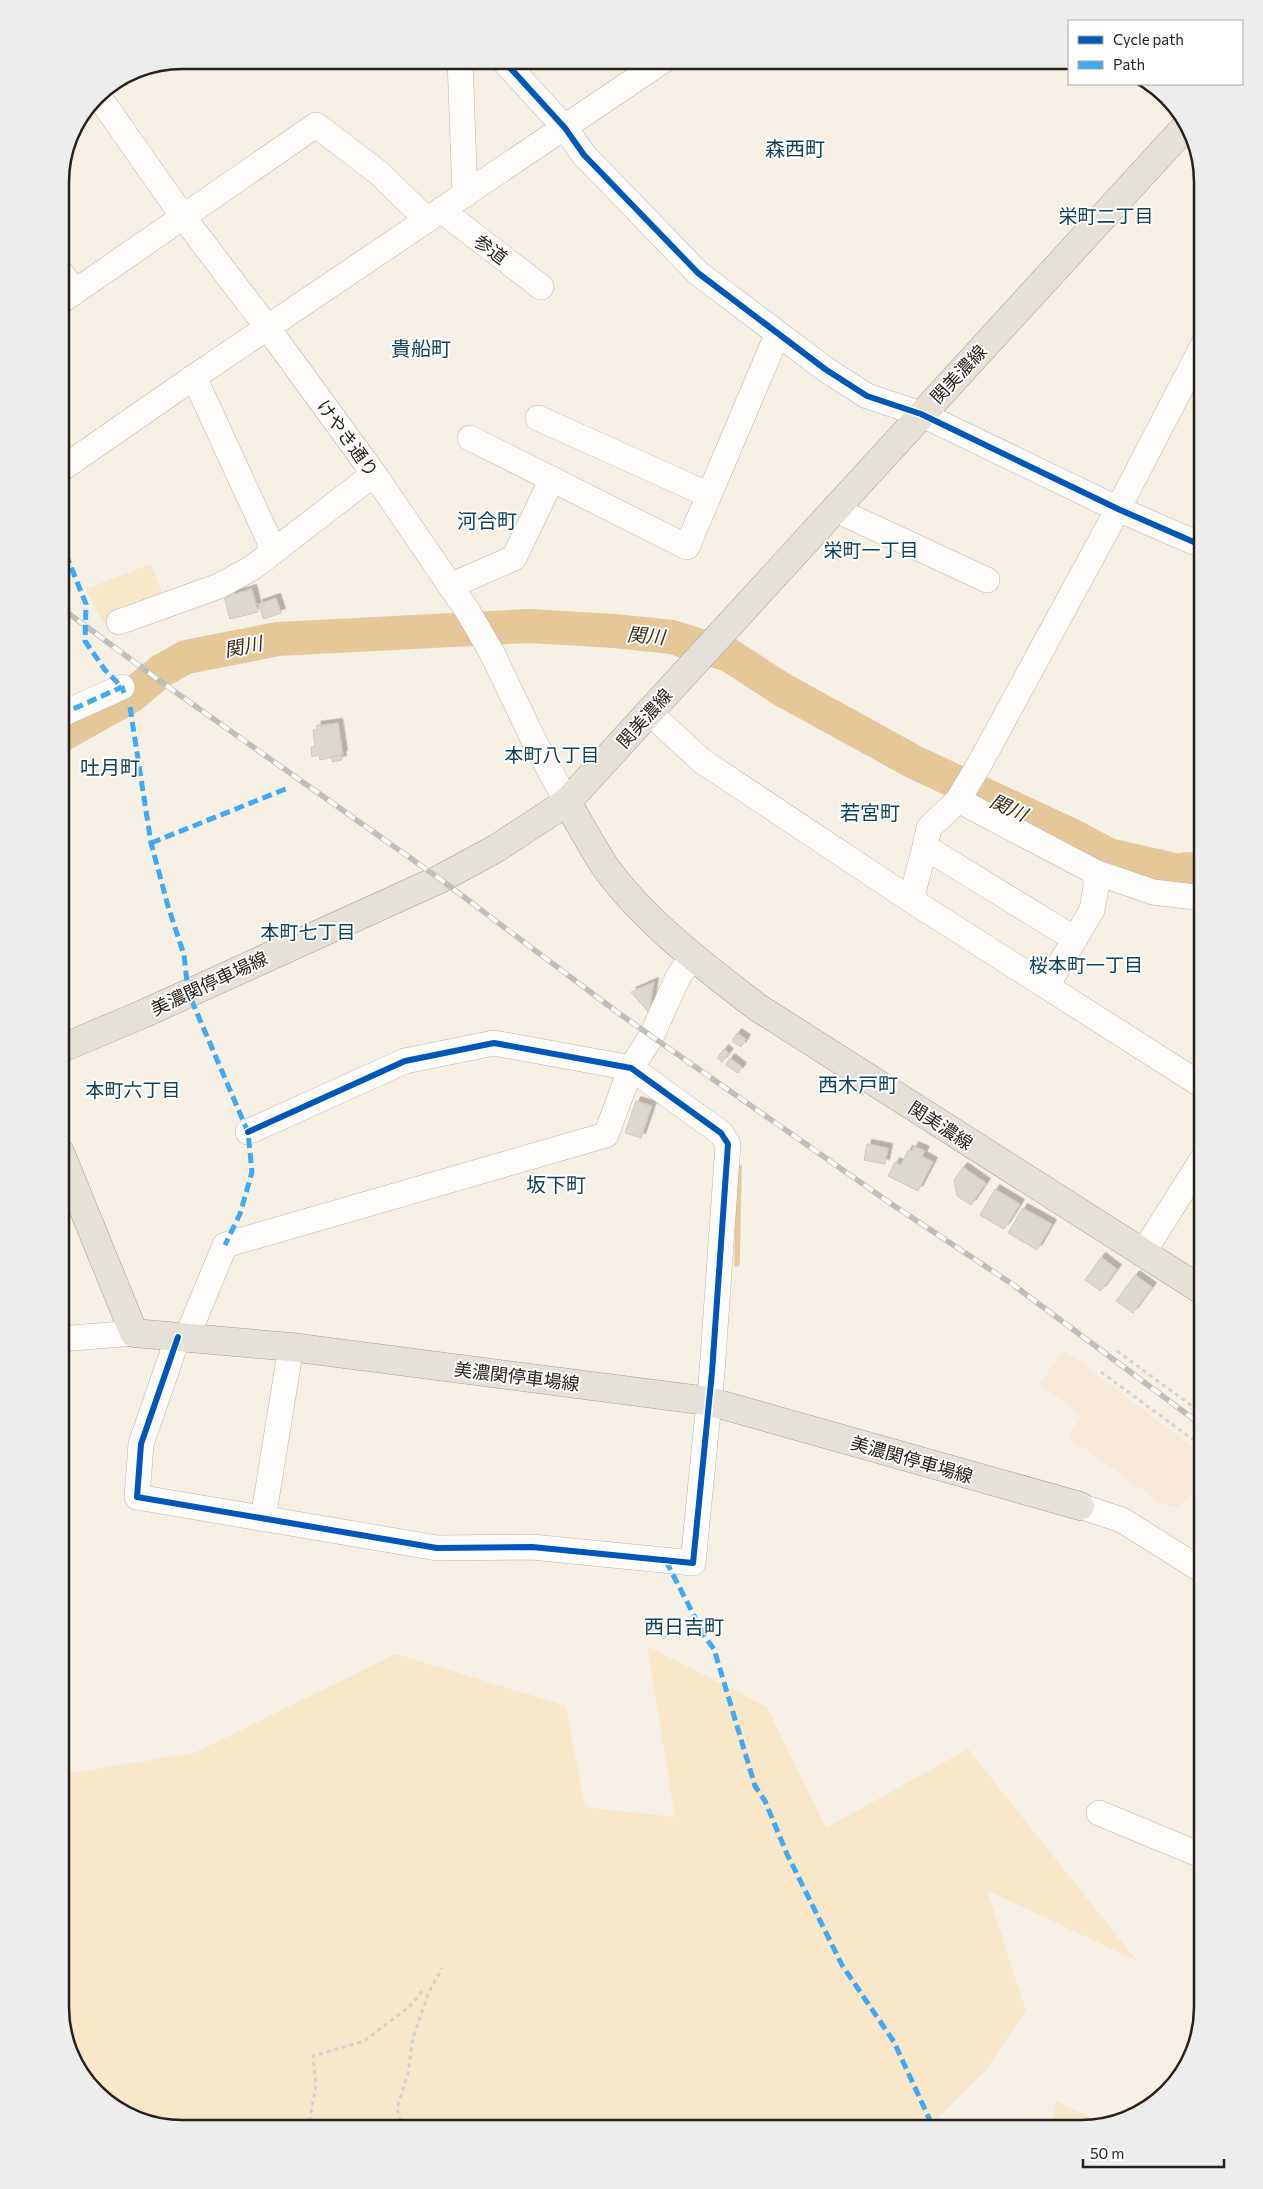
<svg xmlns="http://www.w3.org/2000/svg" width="1263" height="2189" font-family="Commissioner,'Noto Sans JP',sans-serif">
  <defs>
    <filter id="shadow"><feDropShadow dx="4.5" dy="-4.5" stdDeviation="0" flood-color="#0004"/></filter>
  </defs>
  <rect width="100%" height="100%" fill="#f7f0e5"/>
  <!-- built -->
  <polygon fill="#f8ead7" points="1065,1351 1203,1455 1203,1482 1179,1507 1168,1506 1157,1500 1068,1437 1082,1416 1039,1383"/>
  <!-- green -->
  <g fill="#fae6c8">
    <polygon points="151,564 165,601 104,624 86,589"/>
    <polygon points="647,1646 767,1707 826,1828 968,1749 1137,1961 987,1890 1026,2011 985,2071 926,2129 174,2129 114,2109 72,2061 60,2008 60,1757 73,1773 194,1753 396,1654 566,1706 585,1807 675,1817"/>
    <polygon points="1056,2101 1103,2124 1082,2129 1050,2129"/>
  </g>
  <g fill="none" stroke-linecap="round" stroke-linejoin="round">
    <!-- stream -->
    <polyline stroke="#e6c797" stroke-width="5.5" points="737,1264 739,1167"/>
    <!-- river -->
    <polyline stroke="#e6c797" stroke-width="34" points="60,736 131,696 161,671 186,657 278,639 529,626 614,631 672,637 729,655 783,690 914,762 1075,837 1109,855 1179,871 1187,869 1203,871"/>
  </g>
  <!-- building -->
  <g fill="#ddd8cf" stroke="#cec8c0" filter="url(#shadow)">
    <polygon points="252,589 258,612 230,619 224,597 229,596 228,594 234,592 235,594"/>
    <polygon points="276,598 281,613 264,619 258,604"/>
    <polygon points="338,723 343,755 320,760 319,755 312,757 311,747 315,746 313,730 317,729 316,726"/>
    <polygon points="341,755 342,760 332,762 332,757"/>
    <polygon points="654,982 649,1013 631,992"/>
    <polygon points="737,1033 746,1039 741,1047 732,1041"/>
    <polygon points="724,1049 729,1053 722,1062 717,1058"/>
    <polygon points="730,1058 742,1067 738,1073 726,1065"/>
    <polygon points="636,1101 652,1106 641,1138 625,1133"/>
    <polygon points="867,1144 888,1148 885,1164 864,1160"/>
    <polygon points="914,1146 925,1151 922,1156 933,1162 918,1191 888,1176 895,1162 901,1165 908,1150 912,1151"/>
    <polygon points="963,1167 986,1183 971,1205 957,1196 954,1180"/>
    <polygon points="995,1189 1020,1204 1004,1229 980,1215"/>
    <polygon points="1023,1208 1052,1224 1037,1250 1008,1233"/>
    <polygon points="1101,1257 1117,1269 1101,1291 1085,1280"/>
    <polygon points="1135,1275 1152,1287 1133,1313 1116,1301"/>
  </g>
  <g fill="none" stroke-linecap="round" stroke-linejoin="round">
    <defs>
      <g id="minor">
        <polyline points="460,60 465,195"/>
        <polyline points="503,60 565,128 584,155 698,273 825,369 867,396 921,414 1118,509 1203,546"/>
        <polyline points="97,94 184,218 267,327 374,474 467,610 492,653 537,747 567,802"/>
        <polyline points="441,210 541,287"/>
        <polyline points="60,272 75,291"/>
        <polyline points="60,302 316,125 379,173 427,220"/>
        <polyline points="194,377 274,551"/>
        <polyline points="538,418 709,495"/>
        <polyline points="470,438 687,547 777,335"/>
        <polyline points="60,470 194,377 664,60"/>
        <polyline points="834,509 987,580"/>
        <polyline points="450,586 514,558 552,479"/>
        <polyline points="119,622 219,586 252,568 374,474"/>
        <polyline points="650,713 702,761 911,900 1203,1086"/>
        <polyline points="60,715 122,687"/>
        <polyline points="958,800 1095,872 1153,892 1203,898"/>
        <polyline points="925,847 929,828 958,800 979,765 1118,509 1203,345"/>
        <polyline points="911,900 925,847 1075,939"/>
        <polyline points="1047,986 1092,910 1096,887 1095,872"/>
        <polyline points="1143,1253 1203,1158"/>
        <polyline points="178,1337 141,1444 137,1497 437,1548 532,1547 693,1563 712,1372 728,1144 721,1133 631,1068 494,1043 405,1061 248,1132"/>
        <polyline points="187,1337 225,1245 606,1135 631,1068 651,1037 678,977 692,957"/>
        <polyline points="60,1339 134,1333"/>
        <polyline points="1080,1506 1122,1520 1203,1571"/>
        <polyline points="263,1519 291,1347"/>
        <polyline points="1099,1813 1203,1856"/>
      </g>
      <g id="major">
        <path d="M567 802C580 824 592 847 606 868 646 923 703 965 757 1007L1203 1291"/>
        <polyline points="60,1049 143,1014 440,879 497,848 567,802 1188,124"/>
        <polyline points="60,1152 134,1333 291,1347 708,1401 1080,1506"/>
      </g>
    </defs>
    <!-- minor casing -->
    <use href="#minor" stroke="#b9b4ab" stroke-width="26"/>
    <!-- major casing -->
    <use href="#major" stroke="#a59c8c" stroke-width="29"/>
    <!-- path -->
    <g stroke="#d4d2cf" stroke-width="3" stroke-dasharray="4 4" stroke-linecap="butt">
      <polyline points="1117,1351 1203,1414"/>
      <polyline points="1101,1372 1203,1447"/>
      <polyline points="308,2129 316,2085 313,2056 364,2041 409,2007 425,1988"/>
      <polyline points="402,2129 397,2108 408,2073 413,2037 429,1992 442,1968"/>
    </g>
    <!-- minor -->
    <use href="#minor" stroke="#fefdfb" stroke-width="25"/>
    <!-- major -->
    <use href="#major" stroke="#e5e1d9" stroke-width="28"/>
    <defs>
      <polyline id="rail" points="60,607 164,684 440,879 617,1012 890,1203 1012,1284 1203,1426"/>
    </defs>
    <!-- rail casing -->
    <use href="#rail" stroke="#c0beba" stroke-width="5.5"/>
    <!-- rail -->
    <use href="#rail" stroke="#fff" stroke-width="4" stroke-dasharray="11" stroke-linecap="butt"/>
    <!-- quiet -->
    <g stroke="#3fa9f5" stroke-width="5" stroke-dasharray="10 5" stroke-linecap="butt">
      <polyline points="60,540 86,604 85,641 105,670 122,687 124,693"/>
      <polyline points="130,707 151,843 168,906 184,955 188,992 248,1132 252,1172 240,1214 225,1245"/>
      <polyline points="60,715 122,687"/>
      <polyline points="151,843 288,788"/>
      <polyline points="666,1561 705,1637 714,1649 755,1786 765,1801 787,1854 842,1965 894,2042 934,2129"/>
    </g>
    <defs>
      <g id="cycleway">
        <polyline points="503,60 565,128 584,155 698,273 825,369 867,396 921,414 1118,509 1203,546"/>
        <polyline points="178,1337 141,1444 137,1497 437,1548 532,1547 693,1563 712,1372 728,1144 721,1133 631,1068 494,1043 405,1061 248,1132"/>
      </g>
    </defs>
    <!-- cycleway casing -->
    <use href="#cycleway" stroke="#fff" stroke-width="9"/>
    <!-- cycleway -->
    <use href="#cycleway" stroke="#0057b8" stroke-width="6"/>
  </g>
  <g text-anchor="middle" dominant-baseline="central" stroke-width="4" stroke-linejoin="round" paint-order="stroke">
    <!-- street labels -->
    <g font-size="18" fill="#252018" stroke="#fff">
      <text transform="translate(491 249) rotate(37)">参道</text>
      <text transform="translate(958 374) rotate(-47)">関美濃線</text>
      <text transform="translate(348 438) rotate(54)">けやき通り</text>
      <text transform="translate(644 718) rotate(-48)">関美濃線</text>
      <text transform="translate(209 983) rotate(-25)">美濃関停車場線</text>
      <text transform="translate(941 1125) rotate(33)">関美濃線</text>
      <text transform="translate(517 1376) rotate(7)">美濃関停車場線</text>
      <text transform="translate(912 1459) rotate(16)">美濃関停車場線</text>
    </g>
    <!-- neighbourhood labels -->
    <g font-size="19" fill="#104154" stroke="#fff">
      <text x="1106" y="215">栄町二丁目</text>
      <text x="871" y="549">栄町一丁目</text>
      <text x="552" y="754">本町八丁目</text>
      <text x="308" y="931">本町七丁目</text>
      <text x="1086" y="964">桜本町一丁目</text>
      <text x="133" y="1089">本町六丁目</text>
    </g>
    <!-- water labels -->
    <g font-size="19" font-style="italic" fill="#3b2a0d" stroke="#fff">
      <text transform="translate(646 635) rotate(5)">関川</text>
      <text transform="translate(243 646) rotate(-11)">関川</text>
      <text transform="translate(1009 807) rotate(25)">関川</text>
    </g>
    <!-- quarter labels -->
    <g font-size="20" fill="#104154" stroke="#fff">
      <text x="795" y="148">森西町</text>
      <text x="421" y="348">貴船町</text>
      <text x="487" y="520">河合町</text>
      <text x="110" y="767">吐月町</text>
      <text x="870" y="812">若宮町</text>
      <text x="858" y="1084">西木戸町</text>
      <text x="556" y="1184">坂下町</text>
      <text x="684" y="1626">西日吉町</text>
    </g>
  </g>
  <!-- crop -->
  <path d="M0 0H1263V2189H0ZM182 69H1081A113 113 0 0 1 1194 182V2007A113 113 0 0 1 1081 2120H182A113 113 0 0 1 69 2007V182A113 113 0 0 1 182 69Z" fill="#eeeded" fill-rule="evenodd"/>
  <path fill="none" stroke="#252018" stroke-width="2.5" d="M182 69H1081A113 113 0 0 1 1194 182V2007A113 113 0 0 1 1081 2120H182A113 113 0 0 1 69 2007V182A113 113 0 0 1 182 69Z"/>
  <!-- legend -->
  <rect x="1068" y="20" width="175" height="65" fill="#ffffff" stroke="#a8a6a3"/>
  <rect x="1078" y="36" width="25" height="8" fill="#0057b8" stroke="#a8a6a3"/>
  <text x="1113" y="45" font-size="15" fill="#252018">Cycle path</text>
  <rect x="1078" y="61" width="25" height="8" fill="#3fa9f5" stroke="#a8a6a3"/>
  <text x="1113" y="70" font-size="15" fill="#252018">Path</text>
  <!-- scale -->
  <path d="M1083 2159v8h141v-8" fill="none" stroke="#252018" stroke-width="2.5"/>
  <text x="1090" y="2159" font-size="15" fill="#252018" stroke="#ffffff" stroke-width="4" paint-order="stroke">50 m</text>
</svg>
